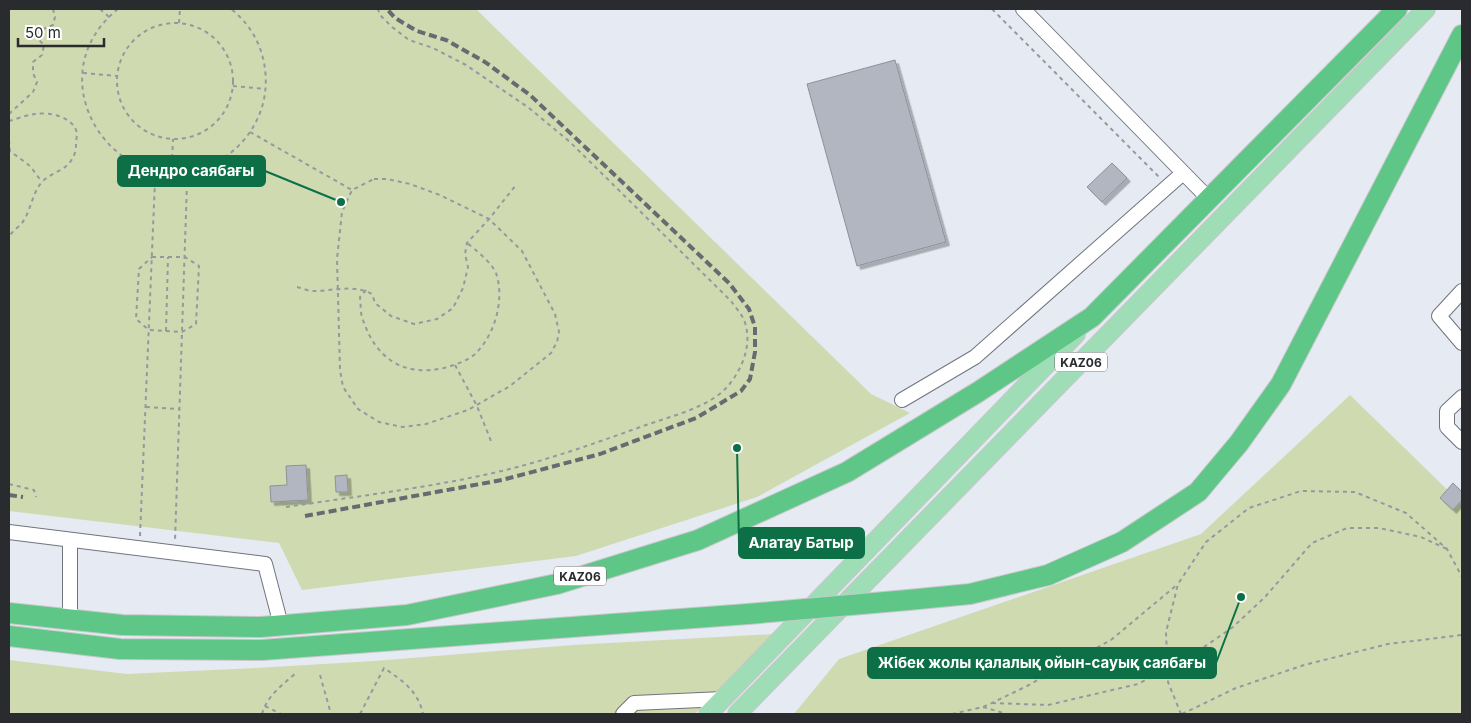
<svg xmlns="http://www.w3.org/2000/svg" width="1471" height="723" font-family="Inter,sans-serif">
  <defs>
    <filter id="shadow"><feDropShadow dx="3.5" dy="3.5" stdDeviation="0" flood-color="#0004"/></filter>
  </defs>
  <rect width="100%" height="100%" fill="#e5eaf3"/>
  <!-- green -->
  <g fill="#d0dab1">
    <polygon points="9,9 476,9 871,394 910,413 757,497 576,556 302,590 279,543 9,511"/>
    <polygon points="1350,395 1462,504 1462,714 794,714 839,659 1201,534"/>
    <polygon points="774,634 695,714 9,714 9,660 127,674 256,668 374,661 573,645"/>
  </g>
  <!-- building -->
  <g fill="#b1b6c0" stroke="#8c919a" filter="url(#shadow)">
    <polygon points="895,60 946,242 857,266 807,84"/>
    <polygon points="1112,163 1127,178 1102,202 1087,187"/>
    <polygon points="306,465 308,500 271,502 270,486 287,485 286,466"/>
    <polygon points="347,475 348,492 336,492 335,476"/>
    <polygon points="1453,483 1462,492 1462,500 1453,510 1440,498"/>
  </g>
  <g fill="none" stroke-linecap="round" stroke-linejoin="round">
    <defs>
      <g id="minor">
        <polyline points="1023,9 1209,199"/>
        <polyline points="1462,291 1439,316 1462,343"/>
        <polyline points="1462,397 1447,411 1447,427 1462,442"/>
        <polyline points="902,400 975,357 1183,173"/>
        <polyline points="9,532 265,564 281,625"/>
        <polyline points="70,620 70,540"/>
        <polyline points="623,714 634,703 723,699"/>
      </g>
      <g id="major">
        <polyline points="708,714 1076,334"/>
        <polyline points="737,714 1426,9"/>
      </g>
      <g id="highway">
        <polyline points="908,600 970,594 1048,575 1122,542 1198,492 1239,443 1281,384 1462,35"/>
        <polyline points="9,613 122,625 261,627 407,615 557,584 698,540 847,472 978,392 1092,317 1397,9"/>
        <polyline points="9,636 120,649 262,650 748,614"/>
      </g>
    </defs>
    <!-- minor casing -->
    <use href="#minor" stroke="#70747d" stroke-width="16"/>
    <!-- major casing -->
    <use href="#major" stroke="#c7c8c9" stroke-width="20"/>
    <!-- highway casing -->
    <use href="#highway" stroke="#c7c8c9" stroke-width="22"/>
    <!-- path -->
    <g stroke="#95999f" stroke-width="2" stroke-dasharray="4 4" stroke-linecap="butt">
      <polyline points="100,9 109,17"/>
      <path d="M118 9C25 84 131 224 229 154 248 140 262 117 265 93 269 61 257 29 231 9"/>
      <polyline points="992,9 1159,177"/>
      <polyline points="179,23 180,9"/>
      <circle cx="175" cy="81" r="58"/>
      <polyline points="83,73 117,76"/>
      <polyline points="233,86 265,89"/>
      <polyline points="9,114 33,92 37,82 33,73 33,62 42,55 44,45 39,40 43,29 53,25 55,17 53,9"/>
      <path d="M9 121C17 119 26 115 35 114 49 112 73 116 77 133 77 136 76 141 76 144 76 149 75 155 72 159 66 171 51 172 42 182 32 193 31 211 22 223 18 228 12 231 9 237"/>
      <polyline points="250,132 352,190"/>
      <polyline points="9,140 10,151 30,166 42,182"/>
      <polygon points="374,179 387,179 410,184 440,195 489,219 522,251 555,314 559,332 557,342 551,353 510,386 468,410 426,424 402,427 379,422 358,409 343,387 340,370 337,259 342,212 352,190"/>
      <polyline points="155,181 187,183 175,541"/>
      <polyline points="171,182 173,139"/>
      <polygon points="152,257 185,257 199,266 196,324 182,332 149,330 136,319 139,269"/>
      <path d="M297 287C302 288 308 291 313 291 332 291 354 284 372 294L375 303 391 316 414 324 437 319 453 308 463 288 468 267 465 254 467 243 489 219 516 185"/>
      <path d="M366 290 360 297C361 305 360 313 363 320 376 359 404 377 444 368 455 365 467 361 475 354 495 335 505 299 496 273 491 262 476 250 467 243"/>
      <polyline points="166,331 168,257"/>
      <polyline points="455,365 477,406 491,441"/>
      <polyline points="146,407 180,409"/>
      <polyline points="9,484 34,490 36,497"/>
      <path d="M286 507C352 497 419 489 484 475 540 463 593 444 646 425 672 416 710 407 728 386 743 368 753 343 744 320 741 313 735 307 731 301L570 142 529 108 466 65 433 48 409 40 392 27 380 15 378 9"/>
      <polyline points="140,536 155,181 171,172 187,183"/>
      <polyline points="320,675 331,714"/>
      <polyline points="992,703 1048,705 1138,684 1191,656 1233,627 1265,597 1312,543 1347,528 1379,528 1421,537 1447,549"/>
      <polyline points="265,706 281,714"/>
      <polyline points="983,707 1007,714"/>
      <path d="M262 714C267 696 282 685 296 673"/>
      <path d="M360 714 384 668C403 681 418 691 423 714"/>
      <polyline points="952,714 983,707 992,703 1027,686 1111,640 1178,584"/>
      <polyline points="1181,714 1168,682 1166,632 1178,584 1206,542 1249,508 1301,491 1355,492 1406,513 1447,549 1462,577"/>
      <polyline points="1182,714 1236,688 1304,665 1388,644 1462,635"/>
    </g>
    <!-- minor -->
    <use href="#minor" stroke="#fff" stroke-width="14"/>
    <!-- major -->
    <use href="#major" stroke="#9eddb6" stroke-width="18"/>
    <!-- highway -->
    <use href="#highway" stroke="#5ec686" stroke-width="20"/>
    <!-- rail -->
    <g stroke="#676a70" stroke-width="4" stroke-dasharray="8 4" stroke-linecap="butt">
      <polyline points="9,495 23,497"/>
      <polyline points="305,516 502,480 600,454 696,418 741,391 750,379 755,352 755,327 749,309 729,283 530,95 485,62 446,40 417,31 395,18 387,9"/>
    </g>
    <defs>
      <polyline id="highway-bridge" points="748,614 908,600"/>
    </defs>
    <!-- highway-bridge casing -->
    <use href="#highway-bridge" stroke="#c7c8c9" stroke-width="22" stroke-linecap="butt"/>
    <!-- highway-bridge -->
    <use href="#highway-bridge" stroke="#5ec686" stroke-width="20"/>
  </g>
  <g text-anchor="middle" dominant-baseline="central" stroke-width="4.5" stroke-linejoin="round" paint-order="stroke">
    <!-- shield labels -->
    <g fill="#fff" stroke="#696b6d" stroke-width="1">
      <rect x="1055" y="352.5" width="52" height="19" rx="4"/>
      <rect x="554" y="566.5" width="52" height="19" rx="4"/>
    </g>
    <g font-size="12" font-weight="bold" fill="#292b2f">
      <text x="1081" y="362">KАZ06</text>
      <text x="580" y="576">KАZ06</text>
    </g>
  </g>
  <!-- callouts -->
  <path fill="none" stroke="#0d6f45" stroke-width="2" d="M341 202L265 171M737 448L739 543M1241 597L1216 663"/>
  <g fill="#0d6f45" stroke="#fff" stroke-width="2">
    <circle cx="341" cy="202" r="5"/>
    <circle cx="737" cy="448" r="5"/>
    <circle cx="1241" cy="597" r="5"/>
  </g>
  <g fill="#0d6f45" stroke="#0d6f45" stroke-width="2">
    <rect x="118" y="156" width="147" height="30" rx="5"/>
    <rect x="739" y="528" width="125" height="30" rx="5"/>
    <rect x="868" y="648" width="348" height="30" rx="5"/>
  </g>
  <g font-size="15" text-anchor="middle" font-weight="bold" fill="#fff">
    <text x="191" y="176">Дендро саябағы</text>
    <text x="801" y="548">Алатау Батыр</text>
    <text x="1042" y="668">Жібек жолы қалалық ойын-сауық саябағы</text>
  </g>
  <!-- border -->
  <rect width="1471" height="723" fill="none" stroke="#292b2f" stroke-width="20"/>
  <!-- scale -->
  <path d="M18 38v8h86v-8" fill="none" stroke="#292b2f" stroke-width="2.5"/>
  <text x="25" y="38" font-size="15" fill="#292b2f" stroke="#ffffff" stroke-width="4" paint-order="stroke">50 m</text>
</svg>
